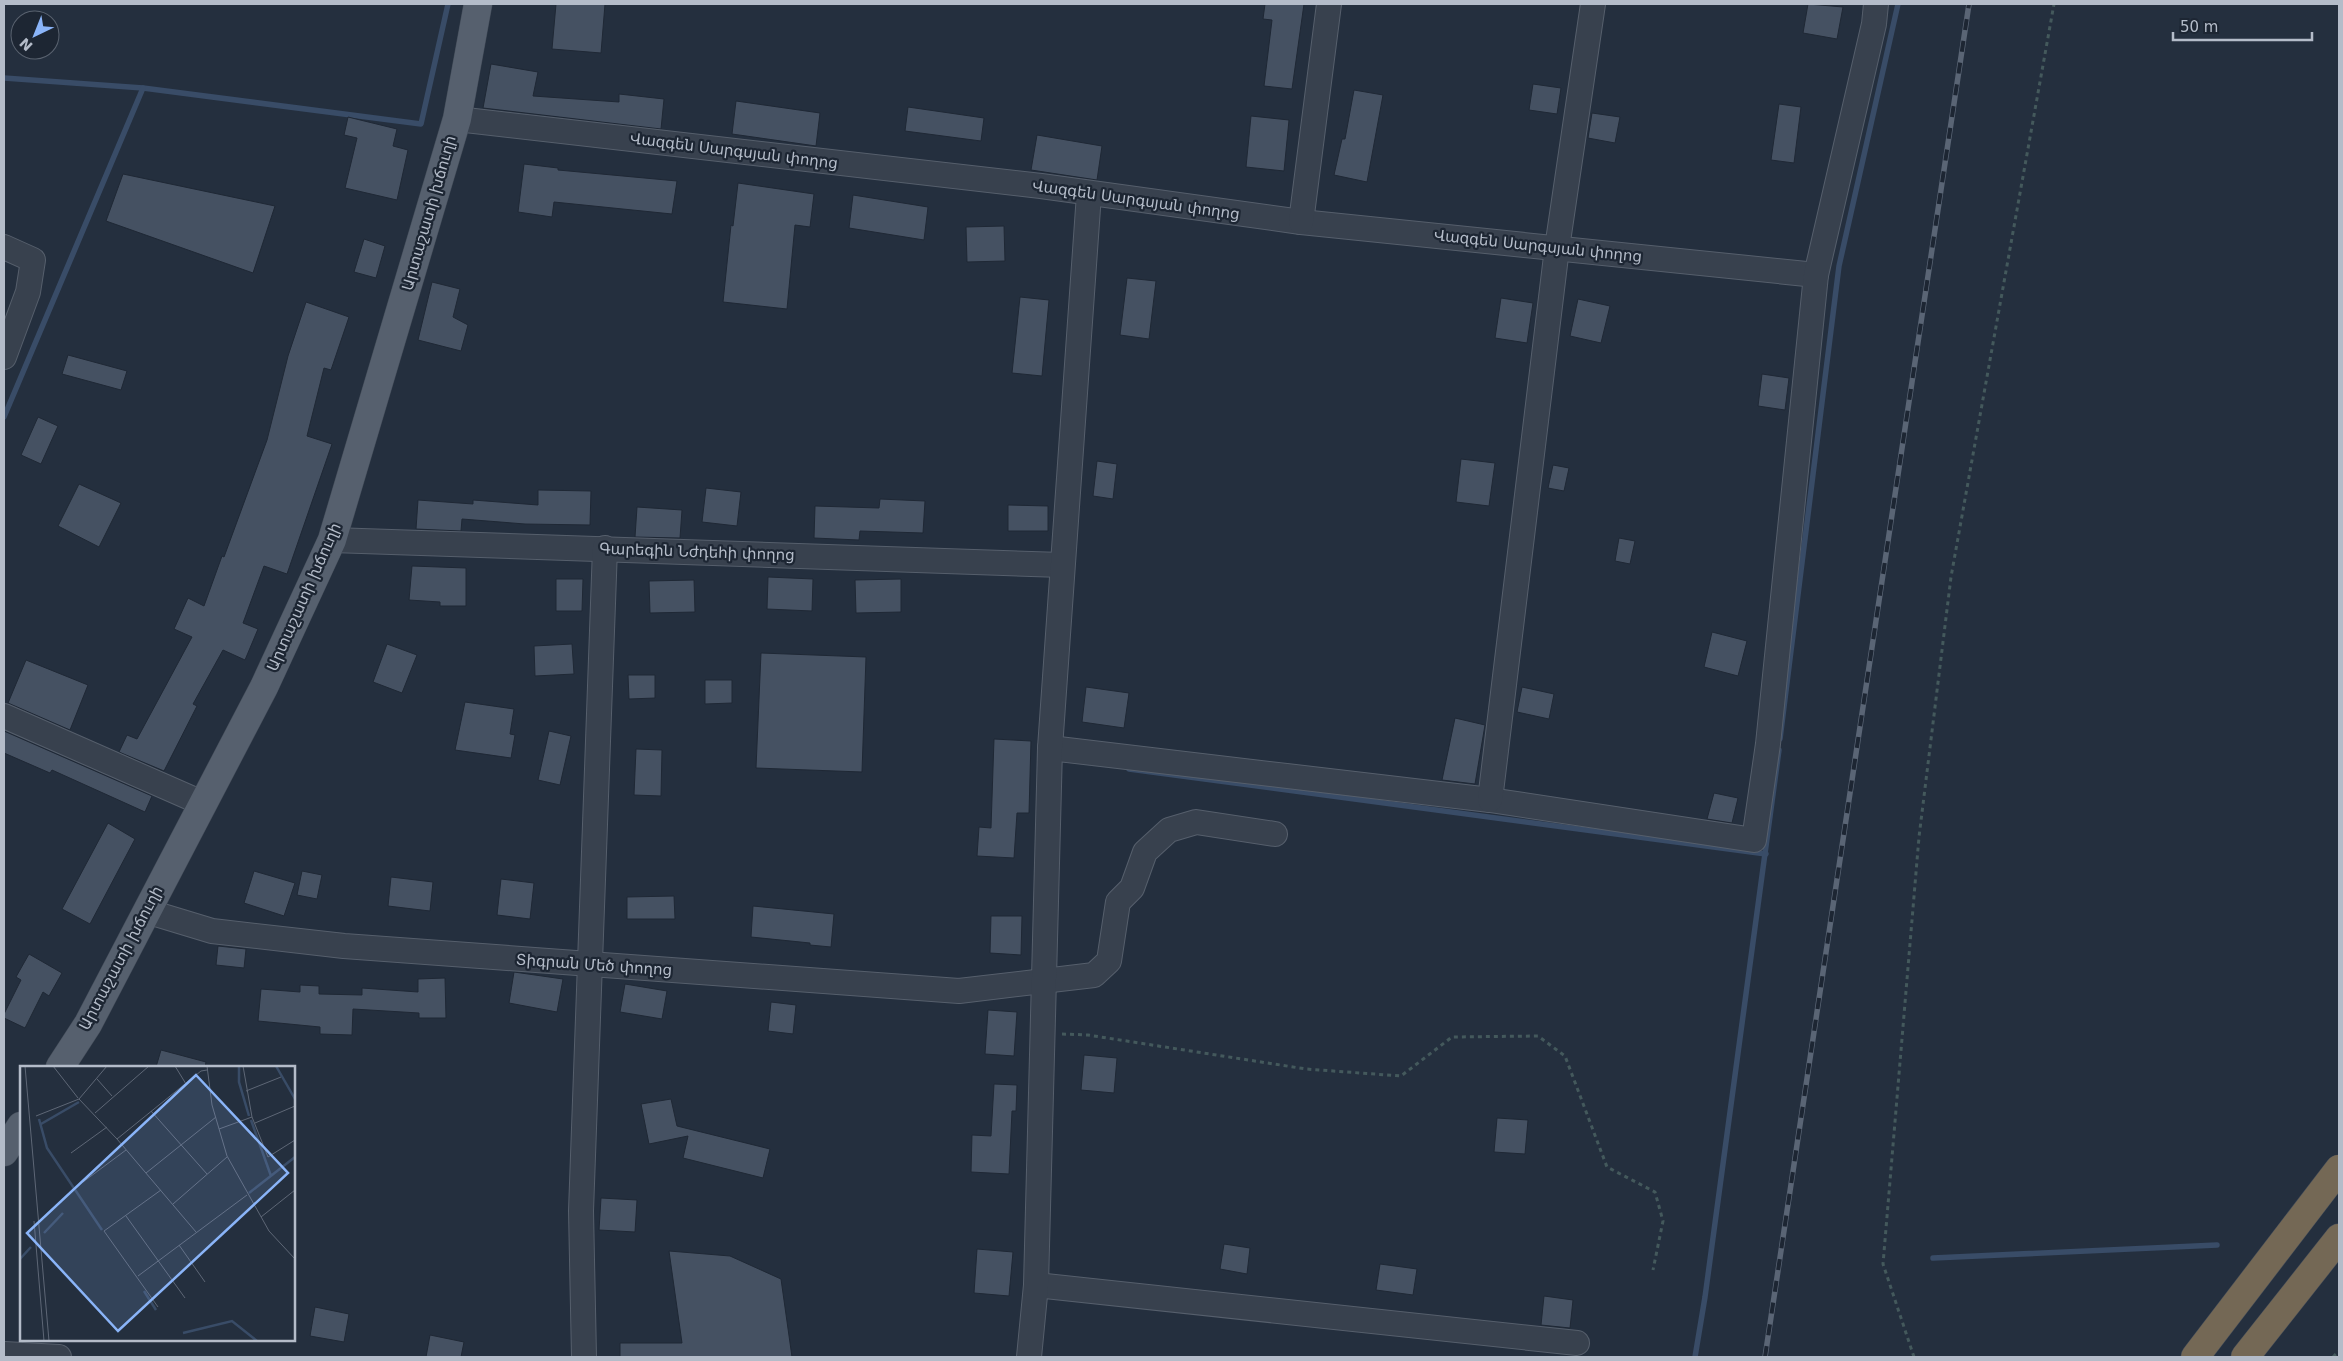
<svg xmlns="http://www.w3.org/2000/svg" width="2343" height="1361" font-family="'DejaVu Sans','Noto Sans Armenian',sans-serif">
  <rect width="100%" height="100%" fill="#242f3e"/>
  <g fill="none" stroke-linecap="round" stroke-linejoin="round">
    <!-- stream -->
    <g stroke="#394c67" stroke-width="5.5">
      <polyline points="4,78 143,88 421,124 448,4"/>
      <polyline points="4,417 143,88"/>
      <polyline points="1780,739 1839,266 1898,4"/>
      <polyline points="1129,769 1766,854"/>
      <polyline points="1933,1258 2217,1245"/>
      <polyline points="1695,1357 1705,1297 1779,750"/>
    </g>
  </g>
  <!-- building -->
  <g fill="#455162" stroke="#1f2835">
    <polygon points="556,4 605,4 601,53 552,49"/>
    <polygon points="1265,4 1304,4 1292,89 1264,86 1272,20 1263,19"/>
    <polygon points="1808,4 1843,7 1837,39 1803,33"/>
    <polygon points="491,64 538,72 533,96 619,102 619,94 664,99 661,129 483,108"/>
    <polygon points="1533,84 1561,88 1557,114 1529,110"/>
    <polygon points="1354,90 1383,95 1367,182 1334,175 1342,139 1345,139"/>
    <polygon points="736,101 820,113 816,146 732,134"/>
    <polygon points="1779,104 1801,107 1794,163 1771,160"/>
    <polygon points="908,107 984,118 981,141 905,131"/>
    <polygon points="1592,113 1620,117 1615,143 1588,138"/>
    <polygon points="1251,116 1289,120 1284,171 1246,167"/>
    <polygon points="348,117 397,129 393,146 408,150 397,200 345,188 357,138 344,135"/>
    <polygon points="1037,135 1102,146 1097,180 1031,170"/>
    <polygon points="524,164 558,168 558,170 677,181 672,214 554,202 552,217 518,212"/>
    <polygon points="123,174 275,206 253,273 106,221"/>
    <polygon points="738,183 814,194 810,227 795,225 787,309 723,302 731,225 733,226"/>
    <polygon points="853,195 928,207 924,240 849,228"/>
    <polygon points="1004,226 1005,261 967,262 966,227"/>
    <polygon points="364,239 385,246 376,278 354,272"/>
    <polygon points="1127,278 1156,281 1149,339 1120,335"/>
    <polygon points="432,282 460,289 453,317 468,325 461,351 418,340"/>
    <polygon points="1020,297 1049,300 1042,376 1012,373"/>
    <polygon points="1501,298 1533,303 1527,343 1495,338"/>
    <polygon points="1578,299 1610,306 1601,343 1570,336"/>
    <polygon points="306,302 349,317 331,370 324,368 307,436 332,444 287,574 264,566 243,623 258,629 245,660 223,650 193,704 197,706 164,771 119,752 127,735 137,739 192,637 174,629 188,598 204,606 222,556 224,557 267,440 288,356"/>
    <polygon points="68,355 127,371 121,390 62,374"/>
    <polygon points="1762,374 1789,378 1785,410 1758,406"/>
    <polygon points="38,417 58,426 41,464 21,455"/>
    <polygon points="1461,459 1495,463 1489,506 1456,502"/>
    <polygon points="1097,461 1117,464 1113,499 1093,496"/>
    <polygon points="1553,465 1569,468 1564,491 1548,488"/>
    <polygon points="79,484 121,503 99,547 58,526"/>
    <polygon points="706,488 741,492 737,526 702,522"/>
    <polygon points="538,490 591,491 590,525 525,524 462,519 461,531 416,529 418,500 473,504 473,500 538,505"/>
    <polygon points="880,499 925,501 923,533 860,531 859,540 814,538 815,506 879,508"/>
    <polygon points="1008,505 1048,506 1048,531 1008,531"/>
    <polygon points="637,507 682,510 680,538 635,537"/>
    <polygon points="1619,538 1635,541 1630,564 1615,561"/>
    <polygon points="412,566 466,568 466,606 440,606 440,602 409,600"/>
    <polygon points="768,577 813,579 812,611 767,609"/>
    <polygon points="556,579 583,579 582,611 556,611"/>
    <polygon points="901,579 901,612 856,613 855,580"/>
    <polygon points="694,580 695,612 650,613 649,581"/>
    <polygon points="1712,632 1747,641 1738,676 1704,667"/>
    <polygon points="387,644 417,655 402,693 373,682"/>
    <polygon points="572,644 574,674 535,676 534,646"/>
    <polygon points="761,653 866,657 862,772 756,768"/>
    <polygon points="26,660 88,685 70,730 8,703"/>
    <polygon points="628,675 655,675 655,698 629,699"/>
    <polygon points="705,680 732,680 732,703 705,704"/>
    <polygon points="1086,687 1129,693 1124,728 1082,722"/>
    <polygon points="1522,687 1554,694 1549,719 1517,712"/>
    <polygon points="465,702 514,709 510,734 515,735 511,758 455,750"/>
    <polygon points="1455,718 1485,725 1475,784 1442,780"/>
    <polygon points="4,731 152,796 145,812 52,770 50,773 4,753"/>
    <polygon points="549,731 571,736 560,785 538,780"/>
    <polygon points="994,739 1031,741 1029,813 1017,813 1014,858 977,856 979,827 991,828"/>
    <polygon points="636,749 662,750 661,796 634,795"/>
    <polygon points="1714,793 1738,798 1732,823 1707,819"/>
    <polygon points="108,823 135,839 90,924 62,909"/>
    <polygon points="254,871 295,883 284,916 244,903"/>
    <polygon points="302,871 322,875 317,899 297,895"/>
    <polygon points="391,877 433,882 430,911 388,906"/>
    <polygon points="501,879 534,883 530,919 497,915"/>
    <polygon points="674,896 675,919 627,919 627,897"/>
    <polygon points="753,906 834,914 831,947 810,945 810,943 751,937"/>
    <polygon points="991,916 1022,916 1021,955 990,953"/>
    <polygon points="218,946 246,949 244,968 216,965"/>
    <polygon points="29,954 62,973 49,996 43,992 25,1028 4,1018 4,1014 21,980 16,977"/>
    <polygon points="514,972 563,979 557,1012 509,1003"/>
    <polygon points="445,978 446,1018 419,1018 419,1013 353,1009 352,1035 320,1034 320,1027 258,1021 261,989 300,992 300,985 319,986 319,994 362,995 362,988 418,992 418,979"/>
    <polygon points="625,984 667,991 662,1019 620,1012"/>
    <polygon points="771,1002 796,1005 793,1034 768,1031"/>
    <polygon points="988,1010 1017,1012 1014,1056 985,1054"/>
    <polygon points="161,1050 206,1062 205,1067 156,1067"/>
    <polygon points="1084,1055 1117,1058 1114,1093 1081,1090"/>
    <polygon points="994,1084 1017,1085 1016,1111 1012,1111 1009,1174 971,1172 972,1135 991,1136"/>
    <polygon points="671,1099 677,1126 770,1149 763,1178 683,1158 688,1136 649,1144 641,1104"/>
    <polygon points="1497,1118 1528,1120 1525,1154 1494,1152"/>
    <polygon points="601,1198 637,1200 635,1232 599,1230"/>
    <polygon points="1224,1244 1250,1248 1247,1274 1220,1269"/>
    <polygon points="977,1249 1013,1252 1009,1296 974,1293"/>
    <polygon points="669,1251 730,1256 781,1279 792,1357 620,1357 620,1343 682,1343"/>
    <polygon points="1380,1264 1417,1269 1413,1295 1376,1290"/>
    <polygon points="1544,1296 1573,1300 1570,1328 1541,1325"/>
    <polygon points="315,1307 349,1314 344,1342 310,1336"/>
    <polygon points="430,1335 464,1342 461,1357 426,1357"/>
  </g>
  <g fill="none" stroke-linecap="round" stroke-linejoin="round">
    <defs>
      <g id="minor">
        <polyline points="457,119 1041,186 1301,222 1816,275"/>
        <polyline points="1301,222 1329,4"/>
        <polyline points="4,247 33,260 28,292 4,357"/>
        <polyline points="332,540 1062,565"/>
        <polyline points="4,716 202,803"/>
        <polyline points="1050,748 1490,800 1754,840 1768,744 1816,275 1874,24 1876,4"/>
        <polyline points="1490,800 1557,248 1593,4"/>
        <polyline points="146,911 212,931 344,946 959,991 1094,975 1109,961 1118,902 1132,888 1145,852 1169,830 1196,822 1275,834"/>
        <polyline points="1036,1285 1577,1343"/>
        <polyline points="4,1354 59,1357"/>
        <polyline points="584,1357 581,1211 605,548"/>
        <polyline points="1029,1357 1036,1285 1050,748 1089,194"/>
      </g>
      <g id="major">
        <polyline points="60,1067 88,1024 264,687 332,540 457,119 478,4"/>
        <polyline points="4,1152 21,1126"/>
      </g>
      <g id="highway">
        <polyline points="2195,1357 2339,1169"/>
        <polyline points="2245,1357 2339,1238"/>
      </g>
    </defs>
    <!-- minor casing -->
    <use href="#minor" stroke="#565f6c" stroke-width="26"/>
    <!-- major casing -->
    <use href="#major" stroke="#414a57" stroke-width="29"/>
    <!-- highway casing -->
    <use href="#highway" stroke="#434c59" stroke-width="29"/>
    <!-- path -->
    <g stroke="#44595c" stroke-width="3" stroke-dasharray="4 4" stroke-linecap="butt">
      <polyline points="1062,1034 1088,1035 1306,1069 1401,1076 1452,1037 1538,1036 1565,1056 1607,1167 1655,1192 1663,1221 1653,1270"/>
      <polyline points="1914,1357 1883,1264 1919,837 1951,577 2054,4"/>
      <polyline points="2333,1357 2339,1351"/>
    </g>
    <!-- minor -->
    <use href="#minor" stroke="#38414e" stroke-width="24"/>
    <!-- major -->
    <use href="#major" stroke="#56606e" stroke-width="28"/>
    <!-- highway -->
    <use href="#highway" stroke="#746855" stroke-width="28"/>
    <defs>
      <polyline id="rail" points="1765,1357 1969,4"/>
    </defs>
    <!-- rail casing -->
    <use href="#rail" stroke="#5a6575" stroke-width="5.5"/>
    <!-- rail -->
    <use href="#rail" stroke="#1d2633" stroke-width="4" stroke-dasharray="11" stroke-linecap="butt"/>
  </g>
  <g text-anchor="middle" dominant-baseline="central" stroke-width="4.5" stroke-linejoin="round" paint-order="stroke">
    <!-- street labels -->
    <g font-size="15" fill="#b4bcc9" stroke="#1d2633">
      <text transform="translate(734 151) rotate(7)">Վազգեն Սարգսյան փողոց</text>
      <text transform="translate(1136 200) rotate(8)">Վազգեն Սարգսյան փողոց</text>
      <text transform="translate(429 213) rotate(-74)">Արտաշատի խճուղի</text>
      <text transform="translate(1538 246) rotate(6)">Վազգեն Սարգսյան փողոց</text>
      <text transform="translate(697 552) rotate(2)">Գարեգին Նժդեհի փողոց</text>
      <text transform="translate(304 597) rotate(-66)">Արտաշատի խճուղի</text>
      <text transform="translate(121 958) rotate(-62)">Արտաշատի խճուղի</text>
      <text transform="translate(594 965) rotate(4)">Տիգրան Մեծ փողոց</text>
    </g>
  </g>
  <!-- overview -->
  <g transform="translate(20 1066)">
    <rect width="275" height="275" fill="#242f3e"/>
    <path fill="none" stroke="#394c67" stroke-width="2.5" d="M219 0V16L229 50M256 0 275 33M19 53 27 82 82 164M231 54 251 110M21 58 59 36M229 127 275 91M24 167 43 147M0 193 11 181M124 225 136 244M163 267 212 255 237 275"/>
    <path fill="none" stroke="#5e6776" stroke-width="1" d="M5 0 29 275M33 0 58 32M155 0 166 18M187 0 192 39 207 90 249 165 275 193M223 0 232 51 248 91 275 74M77 13 92 30M226 25 261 11M59 33 97 73 176 166M131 45 187 108M75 47 129 0M16 50 59 33 87 0M235 57 275 40M199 63 232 51M97 73 181 5 187 4M51 87 87 61M126 107 196 51M63 116 106 84M153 138 207 91M106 150 165 232M241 151 275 124M14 155 24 275M159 179 185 216M118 210 227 129M138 241 84 165 141 124"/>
    <path fill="#8ab4f8" fill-opacity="0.15" stroke="#8ab4f8" stroke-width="2.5" d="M176 9 268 107 98 265 7 167Z"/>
    <rect width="275" height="275" fill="none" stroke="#b4bcc9" stroke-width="2.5"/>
  </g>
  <!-- border -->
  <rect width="2343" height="1361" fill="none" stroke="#b4bcc9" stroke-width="10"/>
  <!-- north arrow -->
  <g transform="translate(35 35) rotate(223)"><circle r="24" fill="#1d2633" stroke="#59626f"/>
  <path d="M0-4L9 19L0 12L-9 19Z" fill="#8ab4f8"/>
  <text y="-8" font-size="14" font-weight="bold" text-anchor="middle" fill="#b4bcc9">N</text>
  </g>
  <!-- scale -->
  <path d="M2173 32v8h139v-8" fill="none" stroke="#b4bcc9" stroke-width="2.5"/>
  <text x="2180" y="32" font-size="15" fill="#b4bcc9" stroke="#1d2633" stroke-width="4" paint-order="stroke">50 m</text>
</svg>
